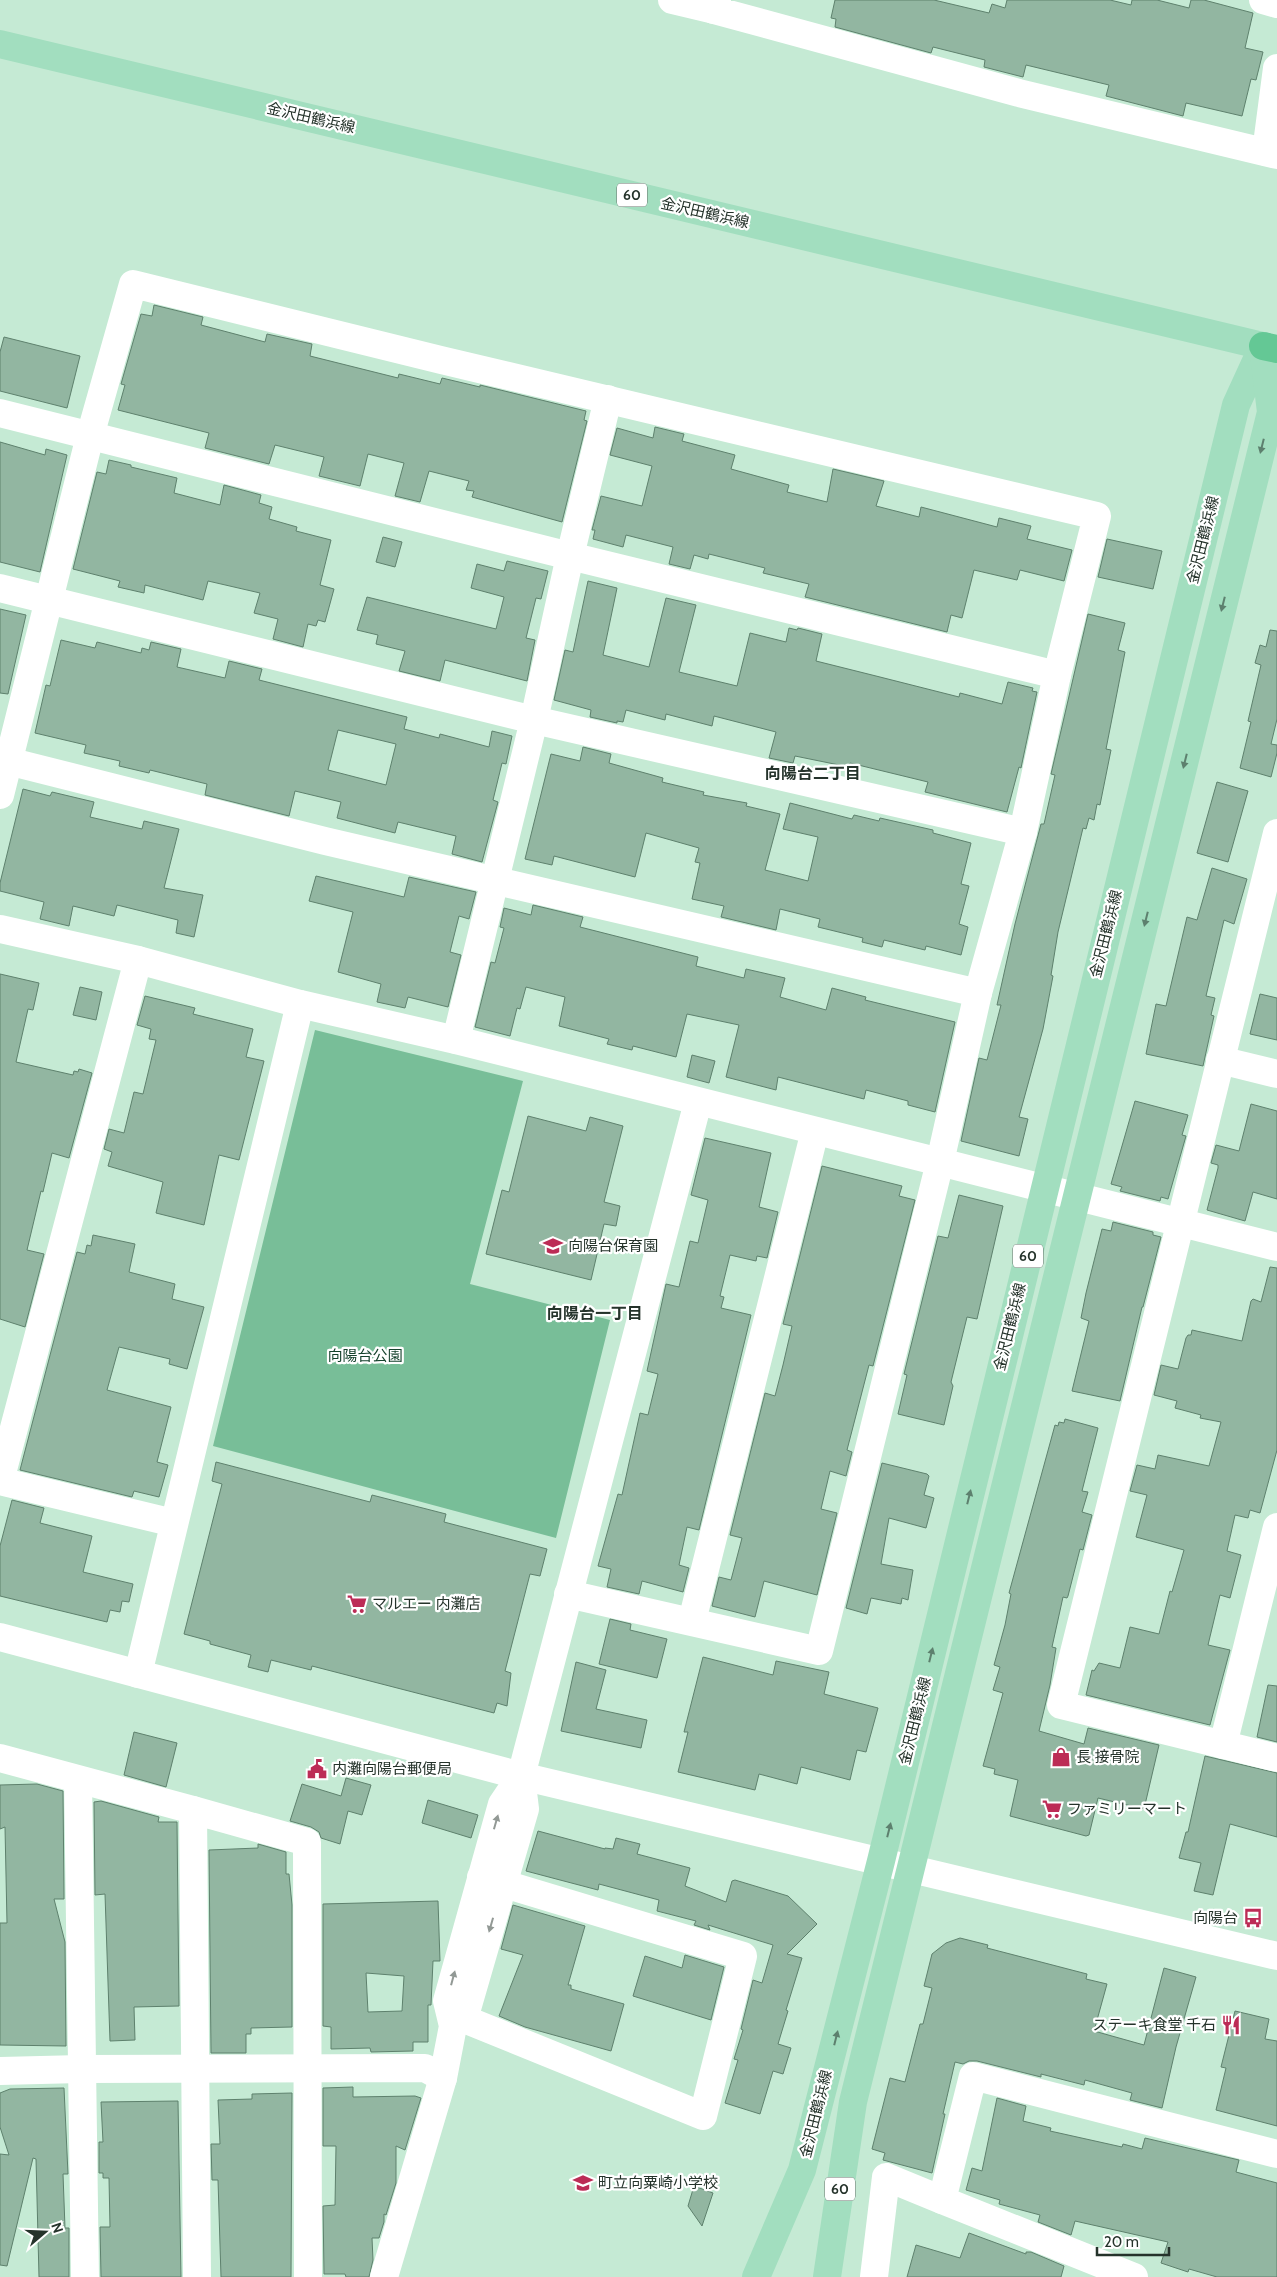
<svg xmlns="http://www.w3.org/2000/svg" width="1277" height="2277" font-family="Cabin,'Noto Sans JP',sans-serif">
  <rect width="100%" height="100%" fill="#c5ead4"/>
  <!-- green -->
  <polygon fill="#78be98" points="315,1030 523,1081 470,1284 610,1320 556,1538 213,1446"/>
  <!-- building -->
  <g fill="#92b6a1" stroke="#5e816d" fill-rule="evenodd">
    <polygon points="835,0 934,0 989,13 992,4 1005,8 1007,0 1110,0 1131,5 1132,0 1157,0 1189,8 1191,0 1204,0 1253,13 1245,48 1263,52 1256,80 1251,79 1242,116 1186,103 1183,116 1106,96 1109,85 1026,65 1023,77 984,67 985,60 933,47 931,53 835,27 836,19 831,18"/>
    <polygon points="154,305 203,317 201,325 265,342 267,334 312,344 310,356 398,378 399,374 440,384 442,378 480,387 480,385 586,411 584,420 587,421 562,522 472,497 474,491 466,490 469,481 429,471 420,502 395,496 404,463 368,454 360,486 319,476 324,457 275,445 269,464 205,448 209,433 118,410 125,385 121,384 141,314 152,316"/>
    <polygon points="4,337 80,356 67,408 0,391 0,352"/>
    <polygon points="655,427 684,434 682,441 735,455 731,469 789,485 787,492 827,502 833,469 884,481 876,506 919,517 921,507 997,527 999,518 1031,526 1027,539 1072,550 1064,581 1020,570 1017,580 974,570 962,618 951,615 947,632 805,597 809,584 763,573 765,568 709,554 708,559 694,555 690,569 669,564 673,547 626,535 623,547 593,539 595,530 592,530 601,496 642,506 652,466 610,455 617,428 653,438"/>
    <polygon points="0,442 45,455 46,449 67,455 40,572 0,562"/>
    <polygon points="109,460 131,465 131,467 177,478 174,493 220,505 224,485 261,495 259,503 272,507 269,519 297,527 296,531 331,540 320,585 334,589 325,622 318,620 316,626 308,624 303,647 273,639 278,619 254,613 260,593 208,581 203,600 145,585 144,593 118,587 120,581 73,569 97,472 106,474"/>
    <polygon points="383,537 402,542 395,567 376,562"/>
    <polygon points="1107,539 1162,551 1153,589 1098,577"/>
    <polygon points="507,561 548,571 541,599 536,598 526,638 535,640 527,681 445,660 440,681 399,671 405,651 376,644 378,635 357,630 367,597 496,629 504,597 471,588 477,564 504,571"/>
    <polygon points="588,581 617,588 603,655 649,667 666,598 696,605 679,672 737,686 750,633 786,642 789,628 797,630 798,628 822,634 816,661 876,676 959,697 960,693 1002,704 1008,682 1033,688 1032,691 1037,692 1021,768 1019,767 1007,812 925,792 928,782 850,763 849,767 795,756 793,763 769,758 776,732 714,716 712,726 666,714 665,720 626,710 623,722 617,721 617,723 590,717 591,710 554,700 565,650 573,652"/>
    <polygon points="0,609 26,615 8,694 0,693"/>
    <polygon points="1088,614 1125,623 1118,650 1125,652 1106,749 1111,750 1100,805 1097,804 1094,820 1089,818 1086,829 1083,828 1058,932 1051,975 1053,976 1043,1029 1019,1117 1028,1119 1019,1156 961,1141 979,1058 987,1060 1001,1005 997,1005 1015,924 1041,824 1044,824 1055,775 1051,774"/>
    <polygon points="1270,630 1277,631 1277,719 1271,744 1277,745 1277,753 1271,777 1240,768 1251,722 1248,721 1261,665 1255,663 1260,645 1266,647"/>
    <path d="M61 640 95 648 97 642 141 653 142 648 149 650 151 642 181 649 177 667 225 678 229 661 262 669 259 680 407 717 404 729 439 738 440 734 489 747 492 731 512 736 506 764 502 763 493 800 498 802 482 862 452 854 456 836 398 822 395 833 337 818 341 802 295 791 289 816 205 795 207 784 150 770 149 773 119 766 120 761 84 753 86 745 35 733 46 685 50 686ZM338 730 396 744 386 785 328 770Z"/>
    <polygon points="583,747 611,754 609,763 663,778 662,782 704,792 703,795 747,803 746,806 780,814 765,870 808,881 818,837 783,829 790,803 852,819 854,815 879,821 880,818 933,830 933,833 971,843 961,884 969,886 959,924 968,927 961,955 926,946 925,950 884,940 882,947 862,942 863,938 818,927 820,919 780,909 776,930 721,917 724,906 692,899 700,863 695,862 699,848 646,833 635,877 554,856 552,865 525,859 551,754 580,761"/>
    <polygon points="1217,782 1248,791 1228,862 1197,853"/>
    <polygon points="23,789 50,796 52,792 94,802 90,817 142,829 144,821 179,829 164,888 203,895 194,937 176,933 178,920 117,905 114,916 73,906 69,926 40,919 44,902 0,891 0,883"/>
    <polygon points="1212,868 1247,879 1234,924 1224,920 1206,996 1215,998 1211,1015 1214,1016 1203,1066 1146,1054 1156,1004 1166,1006 1187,917 1197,920"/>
    <polygon points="316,876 404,897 409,877 476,892 469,919 459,916 450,952 461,955 448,1007 408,997 405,1008 377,1002 381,984 338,972 353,912 309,901"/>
    <polygon points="533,905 583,917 580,927 698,957 696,966 744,978 746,969 785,978 780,997 826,1010 832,988 866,997 865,1000 955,1022 935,1112 908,1105 908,1101 866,1090 864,1099 778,1077 776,1090 726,1077 739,1025 687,1014 676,1057 633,1046 632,1050 607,1044 609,1039 559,1026 565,997 526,987 520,1009 517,1008 510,1036 475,1027 491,962 495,963 504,928 500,927 504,908 531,915"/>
    <polygon points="0,974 39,983 33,1010 28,1009 16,1062 73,1075 74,1071 78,1072 79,1069 92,1073 69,1158 52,1153 43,1192 41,1191 27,1250 44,1254 25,1327 0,1319"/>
    <polygon points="80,987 102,992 96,1020 73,1015"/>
    <polygon points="1260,994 1277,998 1277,1040 1250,1034"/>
    <polygon points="145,996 195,1008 193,1014 253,1029 246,1057 264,1061 239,1160 219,1155 204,1225 156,1213 163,1182 108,1166 112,1152 104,1149 109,1129 124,1133 134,1092 143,1094 156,1040 149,1039 151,1029 137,1025"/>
    <polygon points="692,1055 715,1061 709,1083 687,1077"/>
    <polygon points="1135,1101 1188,1115 1182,1135 1186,1136 1168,1199 1161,1197 1160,1201 1120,1191 1122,1187 1111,1184"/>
    <polygon points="1251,1104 1277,1111 1277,1199 1253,1192 1245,1221 1207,1210 1218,1168 1218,1165 1211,1163 1216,1145 1239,1151"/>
    <polygon points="528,1116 586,1131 590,1117 623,1126 604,1202 620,1206 616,1226 604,1224 591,1280 486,1254 502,1190 509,1192"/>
    <polygon points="705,1138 771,1153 759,1207 778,1212 767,1258 757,1256 756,1261 730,1255 720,1296 724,1297 721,1308 751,1315 699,1530 687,1527 679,1565 689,1568 683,1592 642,1581 639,1594 607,1587 611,1569 598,1566 618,1494 622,1495 640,1413 648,1415 658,1374 647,1371 666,1284 679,1287 690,1241 698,1243 708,1200 691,1195"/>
    <polygon points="822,1166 902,1186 899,1196 915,1200 873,1366 869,1365 847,1450 852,1452 846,1476 830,1471 821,1509 837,1513 817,1595 764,1581 755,1617 712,1606 719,1577 731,1580 742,1538 730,1535 765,1393 775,1396 783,1365 792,1326 783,1324"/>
    <polygon points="959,1195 1003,1206 977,1319 967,1317 951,1382 953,1386 944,1425 898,1414 907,1375 904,1374 938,1236 948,1238"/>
    <polygon points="1113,1222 1153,1232 1153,1235 1161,1237 1143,1307 1142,1307 1120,1401 1072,1391 1089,1321 1081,1318 1086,1293 1102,1229 1111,1231"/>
    <polygon points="93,1235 135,1244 129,1272 175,1284 172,1299 204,1307 187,1369 169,1364 170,1359 119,1347 107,1390 171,1407 157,1462 168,1465 159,1497 134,1491 132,1497 20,1470 77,1252 85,1254 87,1245 91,1246"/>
    <polygon points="1270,1267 1277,1268 1277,1450 1260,1513 1250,1510 1248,1518 1235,1515 1227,1551 1241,1555 1230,1598 1220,1595 1208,1645 1230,1650 1210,1725 1086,1695 1092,1670 1094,1671 1099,1663 1120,1668 1130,1627 1159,1634 1170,1591 1172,1592 1184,1550 1136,1537 1147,1495 1130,1491 1137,1465 1155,1469 1158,1455 1209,1466 1221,1422 1200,1418 1201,1415 1175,1408 1177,1401 1154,1395 1161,1365 1178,1369 1186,1338 1188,1335 1191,1335 1192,1330 1242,1341 1251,1301 1253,1299 1261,1302"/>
    <polygon points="1065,1419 1098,1428 1082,1491 1088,1492 1082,1512 1092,1515 1083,1550 1080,1549 1068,1596 1067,1598 1063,1597 1052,1647 1056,1648 1050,1685 1039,1731 1084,1744 1088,1728 1159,1745 1144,1809 1098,1798 1089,1835 1086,1836 1010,1816 1018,1780 994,1774 995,1769 983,1766 1003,1693 993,1690 1000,1667 994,1665 1005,1625 1011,1594 1009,1593 1055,1425 1058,1426 1059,1422 1064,1423"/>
    <polygon points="216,1462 370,1502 372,1495 446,1514 444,1522 547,1549 540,1576 530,1574 505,1671 511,1673 507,1706 497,1703 494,1713 312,1666 311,1670 271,1660 268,1672 248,1667 251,1655 210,1644 210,1641 184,1634 222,1484 212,1481"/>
    <polygon points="882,1463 927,1474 929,1476 924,1495 934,1498 926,1528 889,1518 881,1564 913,1570 908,1600 902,1598 901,1604 871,1598 867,1614 846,1608"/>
    <polygon points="12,1500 44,1508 40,1523 92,1536 83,1572 133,1584 129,1602 122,1601 120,1612 110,1610 107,1622 0,1596 0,1546"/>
    <polygon points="610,1619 631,1624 630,1630 667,1639 657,1678 599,1664"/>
    <polygon points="703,1657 773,1675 776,1661 829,1672 824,1694 878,1708 866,1752 857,1750 850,1780 801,1767 797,1784 759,1774 755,1790 678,1772 688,1732 684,1732"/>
    <polygon points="576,1662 606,1670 596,1709 647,1720 641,1748 561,1731"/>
    <polygon points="1268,1685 1277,1686 1277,1742 1257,1737"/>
    <polygon points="134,1732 177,1743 166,1787 124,1775"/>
    <polygon points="1205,1756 1277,1773 1277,1837 1230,1824 1213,1895 1194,1891 1201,1863 1179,1858 1186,1832 1188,1832"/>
    <polygon points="346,1778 371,1785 362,1815 348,1811 340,1844 321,1838 319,1832 311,1827 290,1821 302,1784 341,1796"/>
    <polygon points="37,1784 63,1791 64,1895 64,1899 54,1899 65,1942 66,2046 0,2045 0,1923 7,1923 5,1827 0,1829 0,1785"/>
    <polygon points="428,1800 478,1815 471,1838 422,1823"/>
    <polygon points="101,1801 159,1817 158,1822 177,1822 179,2006 134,2007 135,2040 110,2041 105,1894 95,1895 94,1802"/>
    <polygon points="538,1831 605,1849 605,1848 613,1849 616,1838 640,1844 637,1854 690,1868 685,1886 726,1902 732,1881 735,1880 788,1896 817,1924 787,1954 802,1958 786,2010 788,2011 778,2044 791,2048 783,2074 773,2071 760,2114 725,2103 738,2060 734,2059 743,2030 741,2029 753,1980 762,1983 773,1945 708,1925 710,1930 694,1925 696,1921 657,1911 659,1900 599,1884 598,1890 526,1871"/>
    <polygon points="258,1844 286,1852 286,1874 289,1874 292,1905 292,2027 251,2028 251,2034 246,2034 246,2053 211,2053 209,1850 258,1848"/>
    <path d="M438 1901 440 1961H433L431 2005H428V2042H413V2051L371 2052 370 2048 331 2049V2027L323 2026V1904ZM366 1973 404 1976 402 2011 368 2012Z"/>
    <polygon points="513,1905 585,1926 568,1985 571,1985 571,1989 624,2004 611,2051 525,2027 499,2016 523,1955 501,1949"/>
    <polygon points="960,1938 988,1945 987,1948 1087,1974 1086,1979 1107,1984 1094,2031 1144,2045 1164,1968 1196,1977 1176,2047 1162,2108 1130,2100 1132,2093 1085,2080 1084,2085 1041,2074 1041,2077 977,2061 969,2061 963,2064 955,2062 943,2114 945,2114 932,2173 883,2160 885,2153 872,2149 890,2078 905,2082 920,2024 923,2024 932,1988 924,1986 932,1954 946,1943"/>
    <polygon points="685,1955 724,1967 711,2020 633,1996 645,1956 682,1968"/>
    <polygon points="1235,2011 1269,2019 1265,2039 1277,2041 1277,2126 1216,2110 1226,2068 1221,2067"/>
    <polygon points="353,2087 353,2097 415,2096 421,2098 405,2150 396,2146 396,2183 386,2215 384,2214 384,2222 379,2238 372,2238 373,2260 369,2277 346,2277 345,2274 324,2274 323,2206 335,2205 336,2146 323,2146 323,2088"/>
    <polygon points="64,2088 68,2174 63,2174 65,2228 69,2228 69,2277 39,2277 36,2159 33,2158 7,2266 0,2265 0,2154 9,2155 0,2127 0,2093 10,2089"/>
    <polygon points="292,2093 291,2277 221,2277 218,2180 212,2180 211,2144 220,2144 218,2100 252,2099 252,2094"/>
    <polygon points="997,2098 1026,2106 1023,2121 1051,2128 1050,2131 1122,2147 1123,2144 1142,2149 1145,2138 1239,2160 1236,2172 1277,2183 1277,2277 1217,2277 1189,2269 1188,2272 1161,2263 1168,2242 1075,2221 1071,2235 1038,2222 1040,2215 999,2204 1000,2200 966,2190 972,2168 982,2171"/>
    <polygon points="178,2101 181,2277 101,2277 100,2227 110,2227 109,2178 103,2178 103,2173 99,2173 99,2142 103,2142 101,2102"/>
    <polygon points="694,2186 713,2193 702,2226 688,2206"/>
    <polygon points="969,2233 1026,2254 1026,2252 1031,2252 1064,2266 1061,2277 907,2277 916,2245 960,2258"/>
  </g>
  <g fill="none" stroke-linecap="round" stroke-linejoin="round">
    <!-- minor -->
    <g stroke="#fff" stroke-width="28">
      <polyline points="672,0 714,10"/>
      <polyline points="717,0 714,10 1019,93 1277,155"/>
      <polyline points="1263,0 1277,4"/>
      <polyline points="1266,152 1277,68"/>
      <polyline points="0,413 570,556 1057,675"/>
      <polyline points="0,588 534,720 1023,832"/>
      <polyline points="0,759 325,841 978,993"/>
      <polyline points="0,795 90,436 133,284 441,360 1097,516 1057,675 1023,832 978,993 940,1162 819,1651 568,1594"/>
      <polyline points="1277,833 1061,1705 1277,1758"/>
      <polyline points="0,929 138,960 300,1004 456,1040 1277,1247"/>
      <polyline points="138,960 0,1481 174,1523"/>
      <polyline points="456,1040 534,720 570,556 608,399"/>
      <polyline points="1220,1060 1277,1074"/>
      <polyline points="692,1621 815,1131"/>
      <polyline points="0,1637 521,1776 1277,1956"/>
      <polyline points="138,1674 300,1004"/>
      <polyline points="1223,1745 1277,1527"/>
      <polyline points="0,1758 193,1810"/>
      <polyline points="78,1780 85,2277"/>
      <polyline points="464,2019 525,1809 521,1776"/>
      <polyline points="453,2026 464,2019 703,2116 743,1956 481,1877"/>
      <polyline points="0,2071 81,2069 425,2068 443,2078 453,2026 447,2001 502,1804 521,1776 698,1102"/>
      <polyline points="197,2277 193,1810 307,1842 308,2277"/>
      <polyline points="384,2277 443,2078"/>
      <polyline points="874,2277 886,2177 942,2200"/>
      <polyline points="1134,2277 942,2200 973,2076 1277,2154"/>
    </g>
    <!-- major -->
    <g stroke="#a2debf" stroke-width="28">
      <polyline points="0,44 1263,346"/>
      <polyline points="756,2277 802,2170 881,1861 1236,405 1263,346"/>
      <polyline points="827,2277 853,2102 1271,412 1263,346"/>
    </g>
    <!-- highway -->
    <polyline stroke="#64c895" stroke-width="28" points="1263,346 1277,349"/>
  </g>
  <!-- one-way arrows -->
  <defs><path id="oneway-solid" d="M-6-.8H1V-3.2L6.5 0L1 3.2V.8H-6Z" transform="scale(1.25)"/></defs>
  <g fill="#5d806e">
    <use href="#oneway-solid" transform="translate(1262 446) rotate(104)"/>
    <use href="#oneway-solid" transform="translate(1223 604) rotate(104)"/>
    <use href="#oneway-solid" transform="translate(1185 761) rotate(104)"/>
    <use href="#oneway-solid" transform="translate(1146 919) rotate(104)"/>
    <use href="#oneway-solid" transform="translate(969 1497) rotate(-76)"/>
    <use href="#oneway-solid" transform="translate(931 1655) rotate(-76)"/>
    <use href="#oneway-solid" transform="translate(889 1830) rotate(-76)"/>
    <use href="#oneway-solid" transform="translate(836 2038) rotate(-76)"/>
  </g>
  <g fill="#929995">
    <use href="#oneway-solid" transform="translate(496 1822) rotate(-74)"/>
    <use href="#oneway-solid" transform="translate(491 1925) rotate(106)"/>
    <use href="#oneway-solid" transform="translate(453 1978) rotate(-75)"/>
  </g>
  <!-- icons -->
  <defs>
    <symbol id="school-bare" viewBox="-9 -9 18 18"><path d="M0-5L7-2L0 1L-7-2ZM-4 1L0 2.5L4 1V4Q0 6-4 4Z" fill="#bc2c56" stroke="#fff" stroke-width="2.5" paint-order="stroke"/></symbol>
    <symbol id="supermarket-bare" viewBox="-9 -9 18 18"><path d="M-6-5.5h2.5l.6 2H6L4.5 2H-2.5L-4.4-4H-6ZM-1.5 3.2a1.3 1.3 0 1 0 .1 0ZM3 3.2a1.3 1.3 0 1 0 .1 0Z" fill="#bc2c56" stroke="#fff" stroke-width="2.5" paint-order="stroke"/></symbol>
    <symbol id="shop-bare" viewBox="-9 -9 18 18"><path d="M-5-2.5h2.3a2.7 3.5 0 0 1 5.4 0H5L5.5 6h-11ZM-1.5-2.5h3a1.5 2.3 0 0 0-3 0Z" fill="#bc2c56" stroke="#fff" stroke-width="2.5" paint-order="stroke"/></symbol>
    <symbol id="civic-bare" viewBox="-9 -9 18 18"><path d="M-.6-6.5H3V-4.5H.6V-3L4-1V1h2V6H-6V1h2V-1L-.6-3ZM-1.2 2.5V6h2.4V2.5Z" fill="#bc2c56" stroke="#fff" stroke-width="2.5" paint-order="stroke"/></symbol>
    <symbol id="bus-bare" viewBox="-9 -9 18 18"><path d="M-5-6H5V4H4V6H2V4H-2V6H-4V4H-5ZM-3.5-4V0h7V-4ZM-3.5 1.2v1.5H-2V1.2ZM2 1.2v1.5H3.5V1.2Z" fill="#bc2c56" stroke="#fff" stroke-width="2.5" paint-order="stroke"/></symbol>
    <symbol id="restaurant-bare" viewBox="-9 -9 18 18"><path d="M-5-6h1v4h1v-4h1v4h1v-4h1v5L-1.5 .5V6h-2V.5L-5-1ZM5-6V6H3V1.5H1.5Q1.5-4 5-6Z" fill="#bc2c56" stroke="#fff" stroke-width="2.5" paint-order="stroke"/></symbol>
  </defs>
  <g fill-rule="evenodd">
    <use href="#school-bare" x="539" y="1232" width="28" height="28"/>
    <use href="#supermarket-bare" x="343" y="1590" width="28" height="28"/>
    <use href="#shop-bare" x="1047" y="1743" width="28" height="28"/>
    <use href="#civic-bare" x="303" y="1755" width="28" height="28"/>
    <use href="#supermarket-bare" x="1038" y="1795" width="28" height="28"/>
    <use href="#bus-bare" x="1239" y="1904" width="28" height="28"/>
    <use href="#restaurant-bare" x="1217" y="2011" width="28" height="28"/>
    <use href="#school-bare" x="569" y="2169" width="28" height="28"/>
  </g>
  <g text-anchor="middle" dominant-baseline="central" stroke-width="4.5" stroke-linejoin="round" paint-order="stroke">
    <!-- shield labels -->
    <g fill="#fff" stroke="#66706b" stroke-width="1">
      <rect x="617" y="183.5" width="30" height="23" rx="4"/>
      <rect x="1013" y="1244.5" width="30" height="23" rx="4"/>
      <rect x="825" y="2177.5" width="30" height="23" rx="4"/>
    </g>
    <g font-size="14" font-weight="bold" fill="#25332b">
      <text x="632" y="195">60</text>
      <text x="1028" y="1256">60</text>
      <text x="840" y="2189">60</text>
    </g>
    <!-- street labels -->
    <g font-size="15" fill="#25332b" stroke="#fff">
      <text transform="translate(311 118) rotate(13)">金沢田鶴浜線</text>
      <text transform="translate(705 213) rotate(13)">金沢田鶴浜線</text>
      <text transform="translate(1203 540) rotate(-76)">金沢田鶴浜線</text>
      <text transform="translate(1106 934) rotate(-76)">金沢田鶴浜線</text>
      <text transform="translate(1010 1327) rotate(-76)">金沢田鶴浜線</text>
      <text transform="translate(915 1721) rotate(-76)">金沢田鶴浜線</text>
      <text transform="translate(816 2114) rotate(-76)">金沢田鶴浜線</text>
    </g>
    <!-- poi labels -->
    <g font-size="15" fill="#25332b" stroke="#fff" text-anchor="start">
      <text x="568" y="1246">向陽台保育園</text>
      <text x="372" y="1604">マルエー 内灘店</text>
      <text x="1076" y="1757">長 接骨院</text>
      <text x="332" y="1769">内灘向陽台郵便局</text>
      <text x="1067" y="1809">ファミリーマート</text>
      <text x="1238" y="1918" text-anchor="end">向陽台</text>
      <text x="1216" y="2025" text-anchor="end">ステーキ食堂 千石</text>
      <text x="598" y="2183">町立向粟崎小学校</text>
    </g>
    <!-- park labels -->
    <g font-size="15" fill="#15422c" stroke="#fff">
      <text x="365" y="1356">向陽台公園</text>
    </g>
    <!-- neighbourhood labels -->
    <g font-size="16" font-weight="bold" fill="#25332b" stroke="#fff">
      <text x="813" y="773">向陽台二丁目</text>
      <text x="595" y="1313">向陽台一丁目</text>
    </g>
  </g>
  <!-- north arrow -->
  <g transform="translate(45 2232) rotate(71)" stroke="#ffffff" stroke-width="4" paint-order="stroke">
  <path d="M0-4L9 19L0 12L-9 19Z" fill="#25332b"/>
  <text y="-8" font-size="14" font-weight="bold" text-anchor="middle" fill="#25332b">N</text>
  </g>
  <!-- scale -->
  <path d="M1097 2247v8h72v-8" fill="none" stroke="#25332b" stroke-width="2.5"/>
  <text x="1104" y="2247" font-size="15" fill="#25332b" stroke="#ffffff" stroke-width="4" paint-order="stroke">20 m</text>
</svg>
